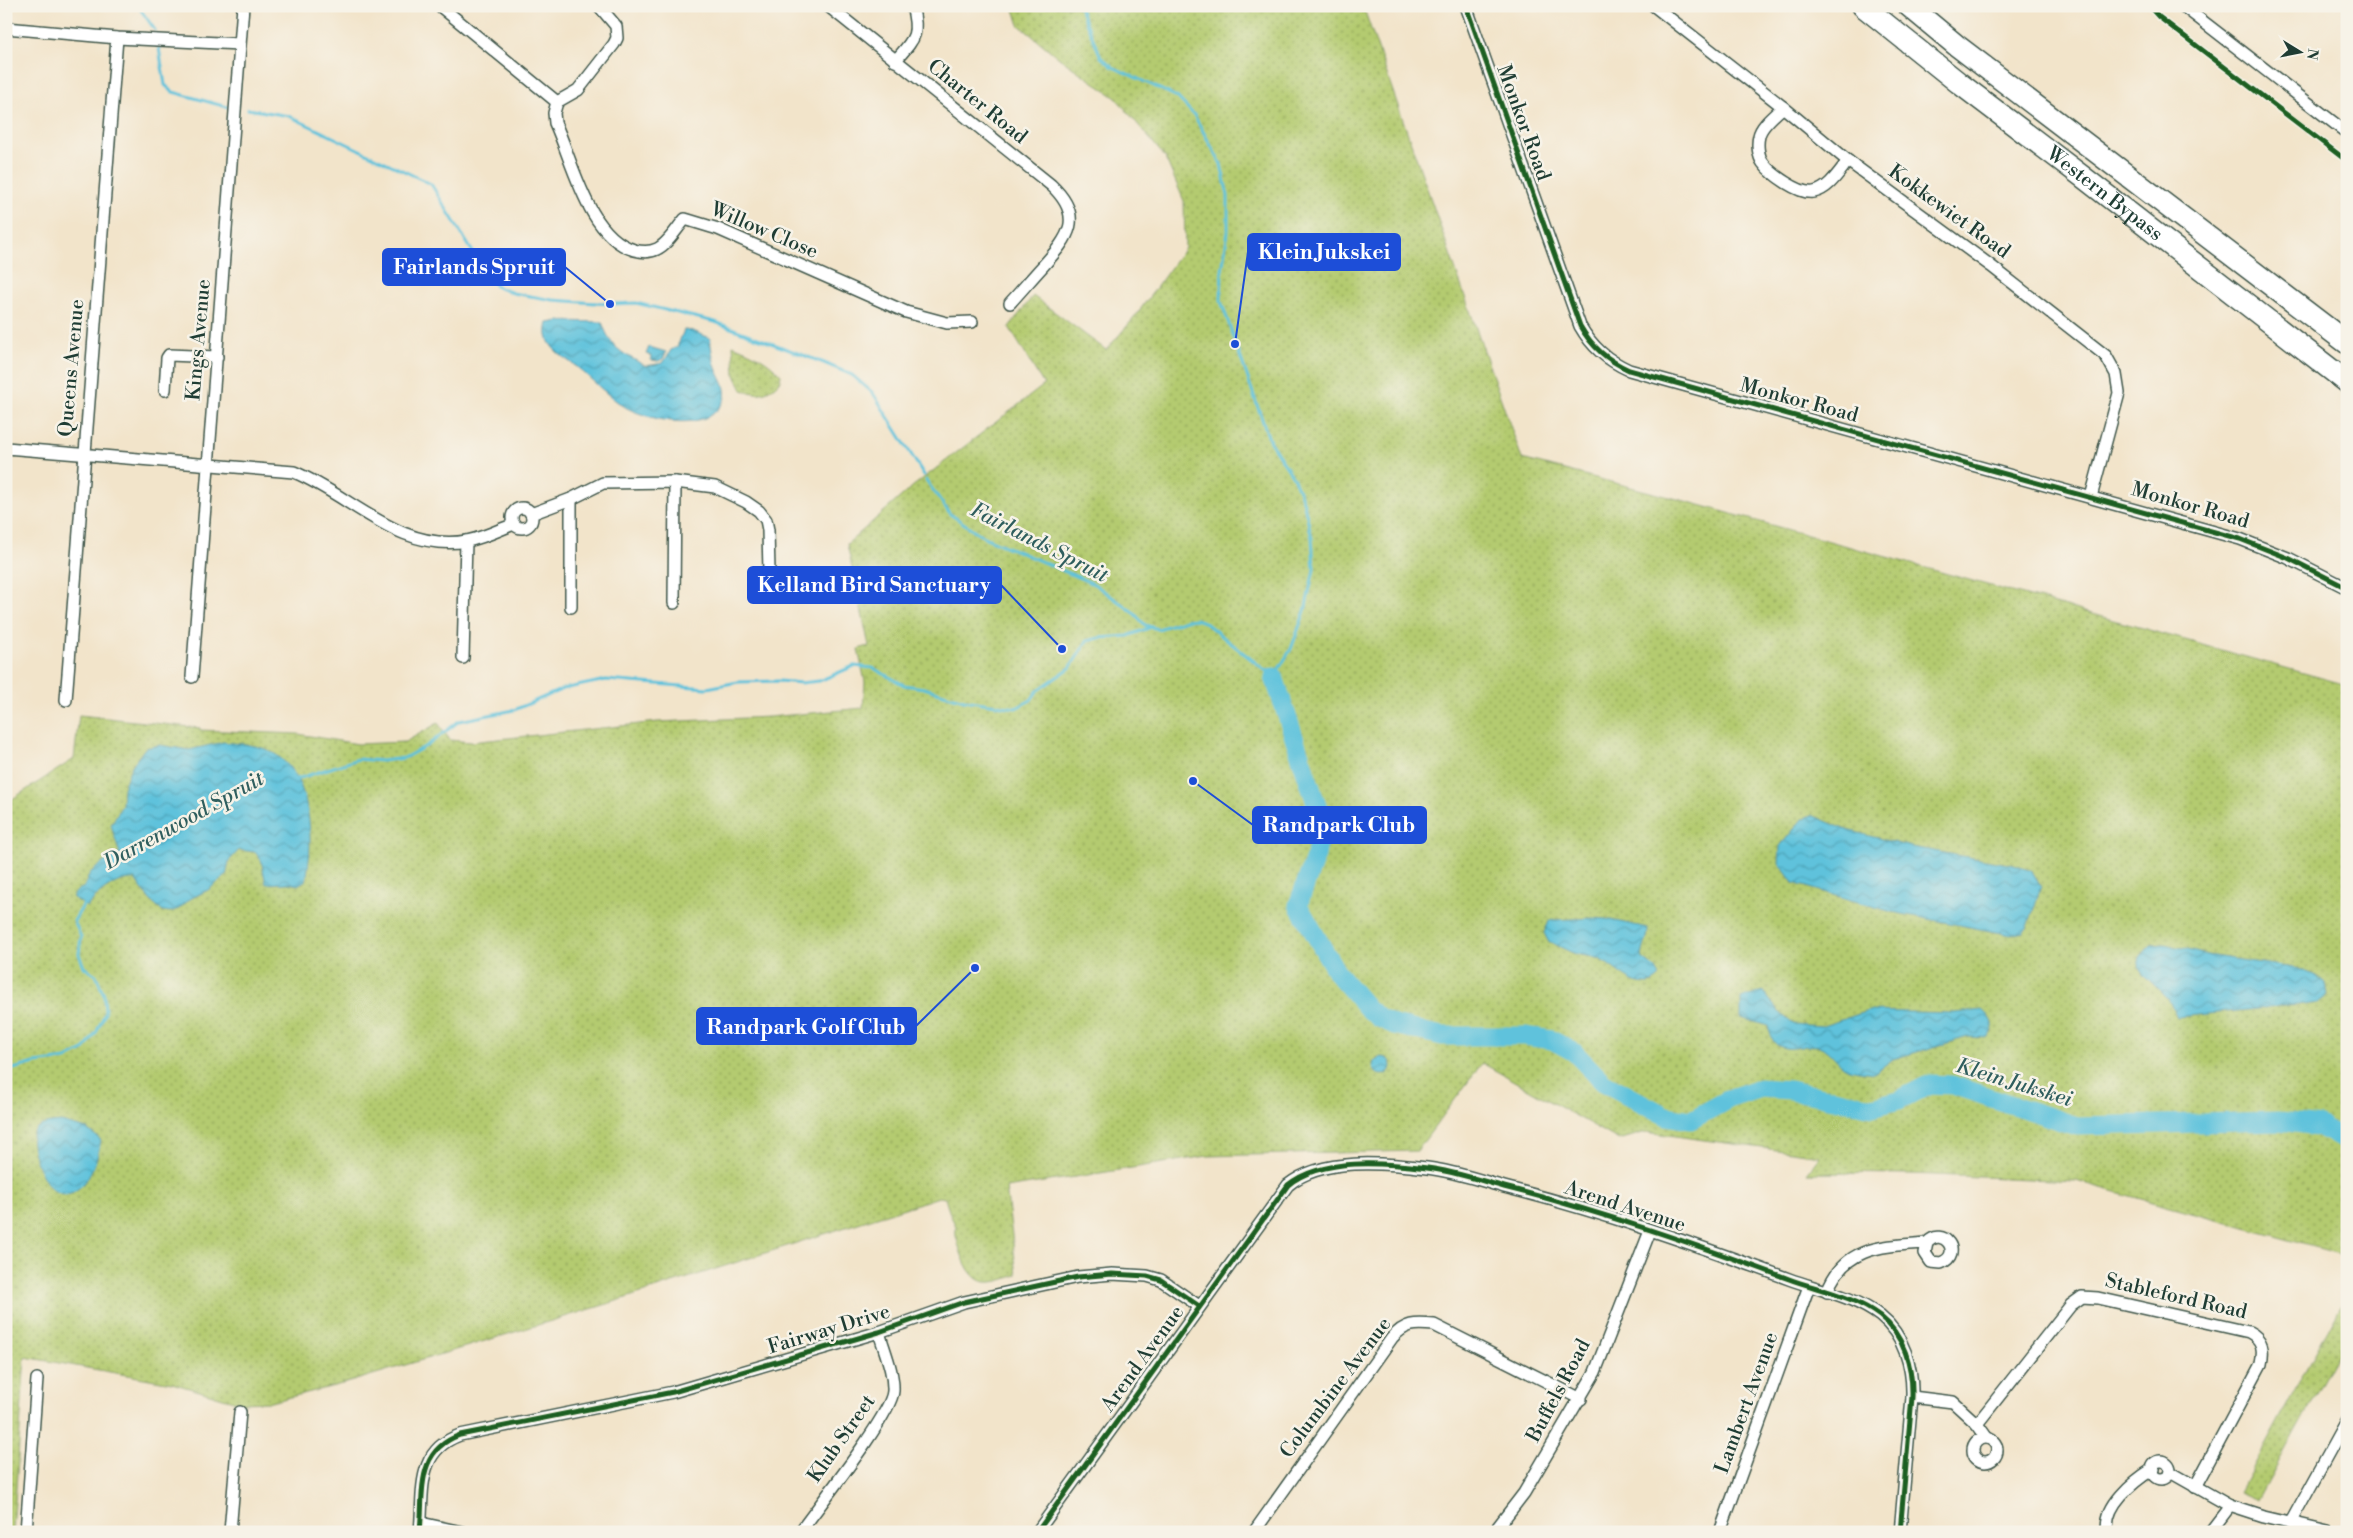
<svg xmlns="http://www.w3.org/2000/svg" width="2353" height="1538" font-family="'Libre Bodoni',serif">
  <defs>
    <pattern id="green-dots" width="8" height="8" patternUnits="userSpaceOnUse" patternTransform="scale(1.25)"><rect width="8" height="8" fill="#b4cb6f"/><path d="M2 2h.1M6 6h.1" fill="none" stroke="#92a65c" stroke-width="1.8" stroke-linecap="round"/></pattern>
    <pattern id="water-waves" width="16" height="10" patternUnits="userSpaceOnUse" patternTransform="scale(1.25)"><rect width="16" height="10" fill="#5ec2dc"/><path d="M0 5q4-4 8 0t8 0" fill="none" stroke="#4d9fb3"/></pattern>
  </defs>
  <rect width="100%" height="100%" fill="#f7f3e8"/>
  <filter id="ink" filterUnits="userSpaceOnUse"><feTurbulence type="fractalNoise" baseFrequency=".02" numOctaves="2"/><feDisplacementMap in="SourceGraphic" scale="10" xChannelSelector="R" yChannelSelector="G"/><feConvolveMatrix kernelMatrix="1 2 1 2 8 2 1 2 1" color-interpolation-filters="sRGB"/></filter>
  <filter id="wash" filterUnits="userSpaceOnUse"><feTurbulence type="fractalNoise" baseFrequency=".0096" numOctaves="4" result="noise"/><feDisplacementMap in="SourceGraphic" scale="20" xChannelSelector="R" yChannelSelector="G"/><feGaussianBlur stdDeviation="1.12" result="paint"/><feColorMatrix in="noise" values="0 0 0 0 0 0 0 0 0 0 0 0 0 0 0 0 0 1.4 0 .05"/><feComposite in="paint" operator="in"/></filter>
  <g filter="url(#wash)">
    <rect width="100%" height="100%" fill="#f2e4ca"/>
    <!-- green -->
    <g fill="url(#green-dots)" stroke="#6a8452">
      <path d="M1013 6H1363L1522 459 1685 501 2347 685V1256L2076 1181 1909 1174 1807 1173 1820 1156 1646 1132 1619 1140 1482 1063 1417 1151 1207 1156 1006 1188 1017 1275C1007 1278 997 1283 986 1282 968 1281 960 1251 956 1236 955 1232 957 1227 955 1224 950 1216 948 1208 945 1198L939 1197 604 1305 346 1383 271 1402 240 1403 172 1383 25 1357 13 1532H6V803L74 759 79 715 200 728V730L298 734 358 744 405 742 438 723 450 740 471 742 658 722 769 717 863 708 865 682 858 649 869 646 847 544 912 487 1044 385 1009 327 1033 296 1106 350 1134 318 1185 248 1184 201 1165 157 1116 98 1059 58 1019 25Z"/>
      <path d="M733 345C752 353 767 359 781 375L780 381C767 394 761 396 742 390L735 375Z"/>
      <polygon points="2347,1294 2347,1336 2258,1500 2240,1492"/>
    </g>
    <!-- water -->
    <g fill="url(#water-waves)" stroke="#3e8088">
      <path d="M559 321 602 322C611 349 622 353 646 366L663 363 671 350 677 347 684 330 693 331 710 338C711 347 713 358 716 368 720 378 729 389 724 400 710 434 652 421 627 408 608 397 594 381 577 367 569 361 556 353 551 345 546 338 546 330 548 323Z"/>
      <polygon points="649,347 666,352 663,359 658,361 651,360 651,356 646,354"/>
      <path d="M223 742C239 744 261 744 275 754 313 778 314 841 306 880L298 885 288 883 266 884 261 860 255 852 239 850 229 861 226 876 208 890 190 899 179 909 170 912 163 911 150 900 135 879C116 878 98 893 87 907L72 897 78 890 84 887 90 873 113 855 120 854 111 825 122 805 123 788 131 767 145 748 160 745 189 750Z"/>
      <polygon points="1812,815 1844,829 1911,847 2014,865 2032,871 2041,886 2028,927 2023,932 2011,935 1892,912 1793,883 1779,863 1780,846 1803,818"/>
      <path d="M1593 918 1606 919 1648 928C1648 941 1643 946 1642 958L1656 969 1660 976C1639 998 1617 967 1599 959 1592 956 1584 956 1576 954 1567 951 1557 945 1548 941L1544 933 1549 920Z"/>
      <polygon points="2165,944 2207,955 2295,968 2315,975 2325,984 2327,996 2319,1002 2298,1005 2177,1017 2168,999 2144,975 2138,966 2140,957 2151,945"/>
      <path d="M1763 991 1779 1012 1793 1024 1823 1026 1868 1011 1955 1013 1982 1010C1992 1018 1996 1027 1988 1038L1968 1037 1893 1059 1874 1073C1866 1072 1855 1071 1847 1068 1837 1064 1832 1051 1821 1047 1807 1042 1793 1053 1779 1046 1772 1043 1770 1033 1768 1026L1741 1018V999Z"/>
      <circle cx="1382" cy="1066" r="9"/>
      <path d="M61 1122 87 1129 101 1140C97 1162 89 1189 65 1195 60 1193 55 1192 51 1188 42 1180 27 1144 33 1133 38 1123 52 1123 61 1122Z"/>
    </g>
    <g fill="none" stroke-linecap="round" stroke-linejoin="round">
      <!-- stream -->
      <g stroke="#5ec2dc" stroke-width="3">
        <polyline points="138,6 155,30"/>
        <polyline points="159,48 165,85 173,92 227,107"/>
        <polyline points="248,109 289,116 431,184 490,280 497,287 513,293 553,300 610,304 636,303 715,322 824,363 852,375 873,393 924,475"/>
        <polyline points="926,480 950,514 984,537 1094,584 1133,612 1145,625 1158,629 1186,620 1195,619 1204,622 1274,677 1291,649 1305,611 1314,569 1312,538 1303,500 1293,477 1270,442 1221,301 1222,271 1228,231 1228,196 1221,164 1194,115 1177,97 1113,67 1101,57 1079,6"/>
        <polyline points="294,780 358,759 382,761 404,758 428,745 459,721 514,710 563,689 606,680 707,688 738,682 779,681 801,683 819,681 854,666 873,668 904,685 924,688 964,700 1016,708 1031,700 1038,690 1070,668 1087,641 1099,638 1128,636 1151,627"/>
        <polyline points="6,1071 35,1063 66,1059 85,1049 97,1031 105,1013 104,995 96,975 84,967 79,954 81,937 74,921 85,902"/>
      </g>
      <!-- river -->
      <polyline stroke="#5ec2dc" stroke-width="19" points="1274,677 1322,821 1316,855 1298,905 1337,973 1368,1009 1379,1018 1394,1025 1442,1036 1525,1036 1552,1040 1574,1052 1603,1082 1666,1116 1691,1120 1731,1098 1760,1088 1790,1090 1872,1107 1899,1100 1930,1084 1952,1085 2077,1126 2280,1121 2319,1126 2347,1142"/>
    </g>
  </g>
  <g filter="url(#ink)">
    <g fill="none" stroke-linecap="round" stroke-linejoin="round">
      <defs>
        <g id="minor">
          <polyline points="440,6 557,102"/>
          <path d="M828 6 1051 185C1085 217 1069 237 1043 266 1032 278 1021 291 1010 303"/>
          <path d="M1466 6 1580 326C1592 347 1607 360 1629 370L2240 539 2288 558 2347 588"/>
          <polyline points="1654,6 1783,107 1848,161 1991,266 2106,356 2116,374 2119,393 2091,497"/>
          <polyline points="2183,6 2347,133"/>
          <polyline points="6,28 117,38 240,44"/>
          <path d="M895 61C914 39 920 36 912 6"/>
          <path d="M557 102 554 113 555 123C573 162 588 236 634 250 642 252 649 253 657 249 668 244 677 228 685 219L718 229 906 312 947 323 972 322"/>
          <polyline points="557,102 578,90 614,44 617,38 616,26 599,6"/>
          <path d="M1783 107C1775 115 1761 125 1759 136 1757 144 1758 156 1763 163 1771 174 1800 195 1814 192 1829 189 1839 172 1848 161"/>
          <polyline points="165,390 167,358 169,355 217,357"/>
          <path d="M6 448 294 472C352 496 400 553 467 541 483 538 499 530 514 524"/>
          <circle cx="522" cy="518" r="10"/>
          <polyline points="531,514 571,499 603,483 675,482 715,487 746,502 759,511 766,520 768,530 769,572"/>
          <polyline points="674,603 675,482"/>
          <polyline points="571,607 571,499"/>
          <polyline points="463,658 466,541"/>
          <polyline points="192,677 243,6"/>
          <polyline points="66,700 117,38"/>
          <path d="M1827 1292C1844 1245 1885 1246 1927 1243 1943 1225 1964 1254 1941 1263L1931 1262 1925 1253 1927 1243"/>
          <polyline points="1912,1397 1953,1402 1977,1424 1987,1438"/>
          <path d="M1977 1424 2071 1305 2082 1297 2098 1298 2249 1332C2263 1339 2264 1350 2261 1364L2195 1487"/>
          <circle cx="1985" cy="1450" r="12"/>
          <circle cx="2161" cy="1470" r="9"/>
          <polyline points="2170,1472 2230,1506 2264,1517 2328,1532"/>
          <polyline points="421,1523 462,1532"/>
          <polyline points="26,1532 37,1379"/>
          <polyline points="230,1532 240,1412"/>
          <path d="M420 1532C424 1492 415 1451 460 1435L673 1392 879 1332 964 1302 1078 1277 1112 1274 1147 1276 1161 1280 1199 1306"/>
          <path d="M800 1532C817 1508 892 1414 893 1391 894 1372 884 1350 879 1332"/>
          <path d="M1037 1532 1288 1185C1322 1157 1385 1163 1427 1168 1454 1171 1482 1181 1508 1188 1603 1212 1697 1245 1789 1279 1819 1290 1854 1296 1880 1316 1904 1335 1913 1367 1912 1397L1900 1532"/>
          <path d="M1254 1532 1392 1338C1405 1323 1415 1323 1434 1325L1581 1399"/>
          <polyline points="1494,1532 1524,1493 1595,1372 1650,1231"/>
          <polyline points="1720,1532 1809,1286"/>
          <path d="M2108 1532C2102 1506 2134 1481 2153 1469"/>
          <polyline points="2210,1532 2230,1506"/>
          <polyline points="2294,1532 2291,1522 2347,1420"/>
        </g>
        <g id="motorway">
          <path id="s1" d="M1863 6 1959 83 2083 177 2347 382"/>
          <polyline points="1909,6 1956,45 2347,343"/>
        </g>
      </defs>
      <!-- minor casing -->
      <use href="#minor" stroke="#3f564a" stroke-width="14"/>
      <!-- motorway casing -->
      <use href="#motorway" stroke="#3f564a" stroke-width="24"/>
      <!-- minor -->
      <use href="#minor" stroke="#fff" stroke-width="11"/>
      <!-- motorway -->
      <use href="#motorway" stroke="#fff" stroke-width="21"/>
      <defs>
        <g id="cycleway">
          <path d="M1466 6 1580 326C1592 347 1607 360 1629 370L2240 539 2288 558 2347 588"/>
          <polyline points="2149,6 2159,17 2347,161"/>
          <path d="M420 1532C424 1492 415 1451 460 1435L673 1392 879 1332 964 1302 1078 1277 1112 1274 1147 1276 1161 1280 1199 1306"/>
          <path d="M1037 1532 1288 1185C1322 1157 1385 1163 1427 1168 1454 1171 1482 1181 1508 1188 1603 1212 1697 1245 1789 1279 1819 1290 1854 1296 1880 1316 1904 1335 1913 1367 1912 1397L1900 1532"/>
        </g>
      </defs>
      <!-- cycleway casing -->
      <use href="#cycleway" stroke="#f7f3e8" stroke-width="8"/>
      <!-- cycleway -->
      <use href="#cycleway" stroke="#1b5e20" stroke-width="5"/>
    </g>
  </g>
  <g text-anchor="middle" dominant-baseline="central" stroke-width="5" stroke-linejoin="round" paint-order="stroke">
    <!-- street labels -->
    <g font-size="20" fill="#1f3d34" stroke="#f7f3e8">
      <text transform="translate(977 102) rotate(39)">Charter Road</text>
      <text transform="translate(1523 123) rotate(70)">Monkor Road</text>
      <text stroke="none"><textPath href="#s1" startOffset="306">Western Bypass</textPath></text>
      <text transform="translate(1949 212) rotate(36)">Kokkewiet Road</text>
      <text transform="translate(764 231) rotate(23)">Willow Close</text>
      <text transform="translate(199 340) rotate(-85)">Kings Avenue</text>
      <text transform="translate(72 368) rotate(-85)">Queens Avenue</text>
      <text transform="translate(1799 401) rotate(15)">Monkor Road</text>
      <text transform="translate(2190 506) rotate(16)">Monkor Road</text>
      <text transform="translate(1625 1207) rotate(18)">Arend Avenue</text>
      <text transform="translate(2176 1297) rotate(13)">Stableford Road</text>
      <text transform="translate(829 1330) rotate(-17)">Fairway Drive</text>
      <text transform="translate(1143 1359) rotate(-54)">Arend Avenue</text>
      <text transform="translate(1336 1388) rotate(-53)">Columbine Avenue</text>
      <text transform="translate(1559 1391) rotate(-62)">Buffels Road</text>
      <text transform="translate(1747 1403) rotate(-70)">Lambert Avenue</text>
      <text transform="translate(842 1439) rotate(-55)">Klub Street</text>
    </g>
    <!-- water labels -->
    <g font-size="21" font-style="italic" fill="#2f5e5e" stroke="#f7f3e8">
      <text transform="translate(1039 543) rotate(27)">Fairlands Spruit</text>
      <text transform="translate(184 821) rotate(-29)">Darrenwood Spruit</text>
      <text transform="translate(2014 1083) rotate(17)">Klein Jukskei</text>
    </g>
  </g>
  <!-- callouts -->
  <path fill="none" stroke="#1d4ed8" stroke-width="2" d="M1235 344L1248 252M610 304L565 267M1062 649L1001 585M1193 781L1253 825M975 968L916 1026"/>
  <g fill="#1d4ed8" stroke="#f7f3e8" stroke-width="2">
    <circle cx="1235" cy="344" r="5"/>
    <circle cx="610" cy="304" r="5"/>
    <circle cx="1062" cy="649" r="5"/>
    <circle cx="1193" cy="781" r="5"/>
    <circle cx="975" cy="968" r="5"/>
  </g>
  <g fill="#1d4ed8" stroke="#1d4ed8" stroke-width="2">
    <rect x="1248" y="234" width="152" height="36" rx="5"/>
    <rect x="383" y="249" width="182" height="36" rx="5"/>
    <rect x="748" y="567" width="253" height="36" rx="5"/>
    <rect x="1253" y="807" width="173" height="36" rx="5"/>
    <rect x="697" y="1008" width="219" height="36" rx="5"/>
  </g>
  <g font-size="21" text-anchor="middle" font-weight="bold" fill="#fff">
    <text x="1324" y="259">Klein Jukskei</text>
    <text x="474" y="274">Fairlands Spruit</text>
    <text x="874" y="592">Kelland Bird Sanctuary</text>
    <text x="1339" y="832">Randpark Club</text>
    <text x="806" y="1034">Randpark Golf Club</text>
  </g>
  <!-- margin -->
  <rect width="2353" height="1538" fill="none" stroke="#f7f3e8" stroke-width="25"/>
  <!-- north arrow -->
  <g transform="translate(2300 52) rotate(100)" stroke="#f7f3e8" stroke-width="4" paint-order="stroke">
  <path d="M0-4L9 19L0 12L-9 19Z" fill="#1f3d34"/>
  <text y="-8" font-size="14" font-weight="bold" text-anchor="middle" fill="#1f3d34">N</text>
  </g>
</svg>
